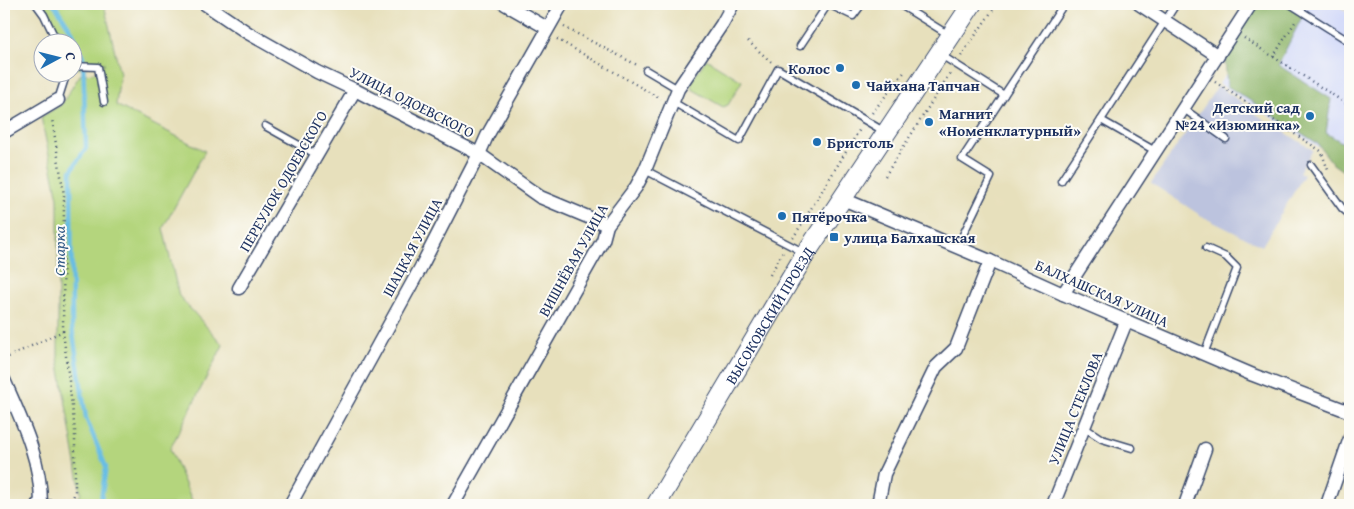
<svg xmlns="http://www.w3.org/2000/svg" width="1354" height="509" font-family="'Gentium Book Plus',serif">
  <rect width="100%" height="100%" fill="#fdfcf7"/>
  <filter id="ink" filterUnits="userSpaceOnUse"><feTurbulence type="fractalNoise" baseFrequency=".02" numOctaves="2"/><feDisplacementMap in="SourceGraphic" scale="10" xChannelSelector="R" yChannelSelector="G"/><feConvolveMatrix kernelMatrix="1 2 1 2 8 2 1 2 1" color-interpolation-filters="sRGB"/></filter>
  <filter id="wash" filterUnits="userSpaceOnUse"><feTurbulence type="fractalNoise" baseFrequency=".0096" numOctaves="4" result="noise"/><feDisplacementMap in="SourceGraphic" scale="20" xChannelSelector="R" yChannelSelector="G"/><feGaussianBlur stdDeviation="1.12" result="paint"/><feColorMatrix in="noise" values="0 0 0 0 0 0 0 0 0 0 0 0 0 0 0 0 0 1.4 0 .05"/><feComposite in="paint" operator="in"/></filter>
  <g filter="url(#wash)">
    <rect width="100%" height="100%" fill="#e7e0bc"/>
    <!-- built -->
    <polygon fill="#d2d9f9" points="1272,4 1335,4 1350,14 1350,159 1347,165 1219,84"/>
    <!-- industrial -->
    <polygon fill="#bcc3de" points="1218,86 1249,107 1248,109 1313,150 1299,172 1304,175 1262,246 1203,217 1151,183"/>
    <!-- green -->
    <g fill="#b4d57d" stroke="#68826e">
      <polygon points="42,4 104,4 120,74 116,105 205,151 163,228 179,296 223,345 170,449 194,505 75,505 74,502 81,494 58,358 58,198 41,117 61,105 80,75 98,72 105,63 76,69 73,62 72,42 63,42 48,13"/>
      <polygon points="706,59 742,81 728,105 723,107 692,89 691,83"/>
    </g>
    <!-- forest -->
    <polygon fill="#8fb66c" stroke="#557265" points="1257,4 1303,4 1302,17 1278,65 1331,99 1326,133 1350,147 1350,176 1333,164 1317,143 1227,86 1225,59 1239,30"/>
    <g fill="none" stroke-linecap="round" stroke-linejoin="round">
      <!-- stream -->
      <polyline stroke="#68bde4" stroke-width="4.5" points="54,4 73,33 83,57 86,148 71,171 72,327 86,418 106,467 100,505"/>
    </g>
  </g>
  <g filter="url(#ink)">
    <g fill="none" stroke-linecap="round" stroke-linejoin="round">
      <defs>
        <g id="lane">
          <polyline points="36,4 44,15 57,42"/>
          <polyline points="899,4 949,35"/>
          <polyline points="1290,4 1350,42"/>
          <polyline points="800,46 828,4 853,16 862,4"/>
          <polyline points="941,55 1004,95 1064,4"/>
          <polyline points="72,66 98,67 104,102"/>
          <polyline points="646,70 678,89"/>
          <polyline points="58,100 67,72"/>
          <polyline points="673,102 739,141 778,69 885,132"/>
          <polyline points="1184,109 1226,139"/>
          <polyline points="1101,120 1176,4"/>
          <polyline points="265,126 317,155"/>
          <polyline points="1311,165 1342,208 1350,215"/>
          <polyline points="645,170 805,253"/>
          <polyline points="1061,181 1101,120 1157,152"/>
          <polyline points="957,247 991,177 962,159 1004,95"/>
          <polyline points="1204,354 1237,268 1226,257 1206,248"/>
          <polyline points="1085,428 1102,439 1132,448"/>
          <polyline points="41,503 66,505"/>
        </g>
        <g id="street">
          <polyline points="205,4 248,33 317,72 355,90 479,154 540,197 607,225"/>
          <polyline points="505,4 547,28"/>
          <polyline points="1139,4 1218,56"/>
          <polyline points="4,132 58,100"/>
          <polyline points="843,199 990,261 1063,294 1253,375 1350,412"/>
          <polyline points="239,288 355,90"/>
          <polyline points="1063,294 1251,4"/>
          <path d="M4 380C21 419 41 459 41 503L37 505"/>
          <polyline points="290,505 421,267 479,154 487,136 562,4"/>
          <polyline points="453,505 603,240 607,225 636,187 645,170 678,89 722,24 733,4"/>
          <polyline points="878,505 884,474 936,367 956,348 990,261"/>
          <polyline points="1053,505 1126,322"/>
          <polyline points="1185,505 1205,449"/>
          <polyline points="1327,505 1350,438"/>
        </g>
        <g id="secondary">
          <path id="s1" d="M656 505 806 253 972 4"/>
        </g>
      </defs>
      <!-- lane casing -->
      <use href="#lane" stroke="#3a4a6c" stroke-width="9"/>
      <!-- street casing -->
      <use href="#street" stroke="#3a4a6c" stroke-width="15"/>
      <!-- secondary casing -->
      <use href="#secondary" stroke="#3a4a6c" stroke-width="21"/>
      <!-- path -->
      <g stroke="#3a4a6c" stroke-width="2.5" stroke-dasharray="1 4" stroke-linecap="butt">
        <polyline points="564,27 637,65"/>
        <polyline points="1244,38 1350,106"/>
        <polyline points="557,39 661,99"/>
        <polyline points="748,41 772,63"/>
        <polyline points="961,56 997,4"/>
        <polyline points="1273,57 1297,19"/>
        <polyline points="1215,82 1321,151 1328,170"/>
        <polyline points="872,113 906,70"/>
        <polyline points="885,176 950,73"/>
        <polyline points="793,238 860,129"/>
        <polyline points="770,275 783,252"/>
        <polyline points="63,331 75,431 75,492 73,498"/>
        <polyline points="4,359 63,331 64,195 52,119"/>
      </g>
      <!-- lane -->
      <use href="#lane" stroke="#fff" stroke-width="6"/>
      <!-- street -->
      <use href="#street" stroke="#fff" stroke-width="12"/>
      <!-- secondary -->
      <use href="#secondary" stroke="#fff" stroke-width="19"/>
    </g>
  </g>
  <!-- markers -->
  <g fill="#1f6fb2" stroke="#fdfcf7" stroke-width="2">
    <circle cx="840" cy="68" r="5"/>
    <circle cx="856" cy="85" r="5"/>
    <circle cx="1310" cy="116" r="5"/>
    <circle cx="929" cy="122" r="5"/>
    <circle cx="817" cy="142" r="5"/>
    <circle cx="782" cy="216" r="5"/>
    <rect x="829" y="232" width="10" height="10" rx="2.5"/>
  </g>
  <g text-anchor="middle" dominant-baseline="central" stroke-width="4" stroke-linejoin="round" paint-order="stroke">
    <!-- poi labels -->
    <g font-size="15" font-weight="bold" fill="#1b2f5e" stroke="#fdfcf7" text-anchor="start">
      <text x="830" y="68" text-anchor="end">Колос</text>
      <text x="866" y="85">Чайхана Тапчан</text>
      <text x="1300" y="107" text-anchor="end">Детский сад<tspan x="1300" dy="17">№24 «Изюминка»</tspan></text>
      <text x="939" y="113">Магнит<tspan x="939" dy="17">«Номенклатурный»</tspan></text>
      <text x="827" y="142">Бристоль</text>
      <text x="792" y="216">Пятёрочка</text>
      <text x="844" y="237">улица Балхашская</text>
    </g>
    <!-- street labels -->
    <g font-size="15" fill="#1b2f5e" stroke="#fdfcf7">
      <text transform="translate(412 102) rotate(27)">УЛИЦА ОДОЕВСКОГО</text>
      <text transform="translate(283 181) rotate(-60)">ПЕРЕУЛОК ОДОЕВСКОГО</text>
      <text transform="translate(412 247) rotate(-62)">ШАЦКАЯ УЛИЦА</text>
      <text transform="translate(573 260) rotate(-61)">ВИШНЁВАЯ УЛИЦА</text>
      <text transform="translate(1102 293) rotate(24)">БАЛХАШСКАЯ УЛИЦА</text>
      <text stroke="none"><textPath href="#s1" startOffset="221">ВЫСОКОВСКИЙ ПРОЕЗД</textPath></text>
      <text transform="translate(1075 408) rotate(-68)">УЛИЦА СТЕКЛОВА</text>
    </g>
    <!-- water labels -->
    <g font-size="16" font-style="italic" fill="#325a86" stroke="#fdfcf7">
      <text transform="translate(59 251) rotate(-90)">Старка</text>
    </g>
  </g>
  <!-- margin -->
  <rect width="1354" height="509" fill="none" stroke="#fdfcf7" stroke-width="20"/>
  <!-- north arrow -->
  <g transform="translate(58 58) rotate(83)"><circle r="24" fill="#fdfcf7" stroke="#a3aaba"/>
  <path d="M0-4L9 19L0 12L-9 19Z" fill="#1f6fb2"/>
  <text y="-8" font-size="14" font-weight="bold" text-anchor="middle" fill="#1b2f5e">С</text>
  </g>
</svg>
